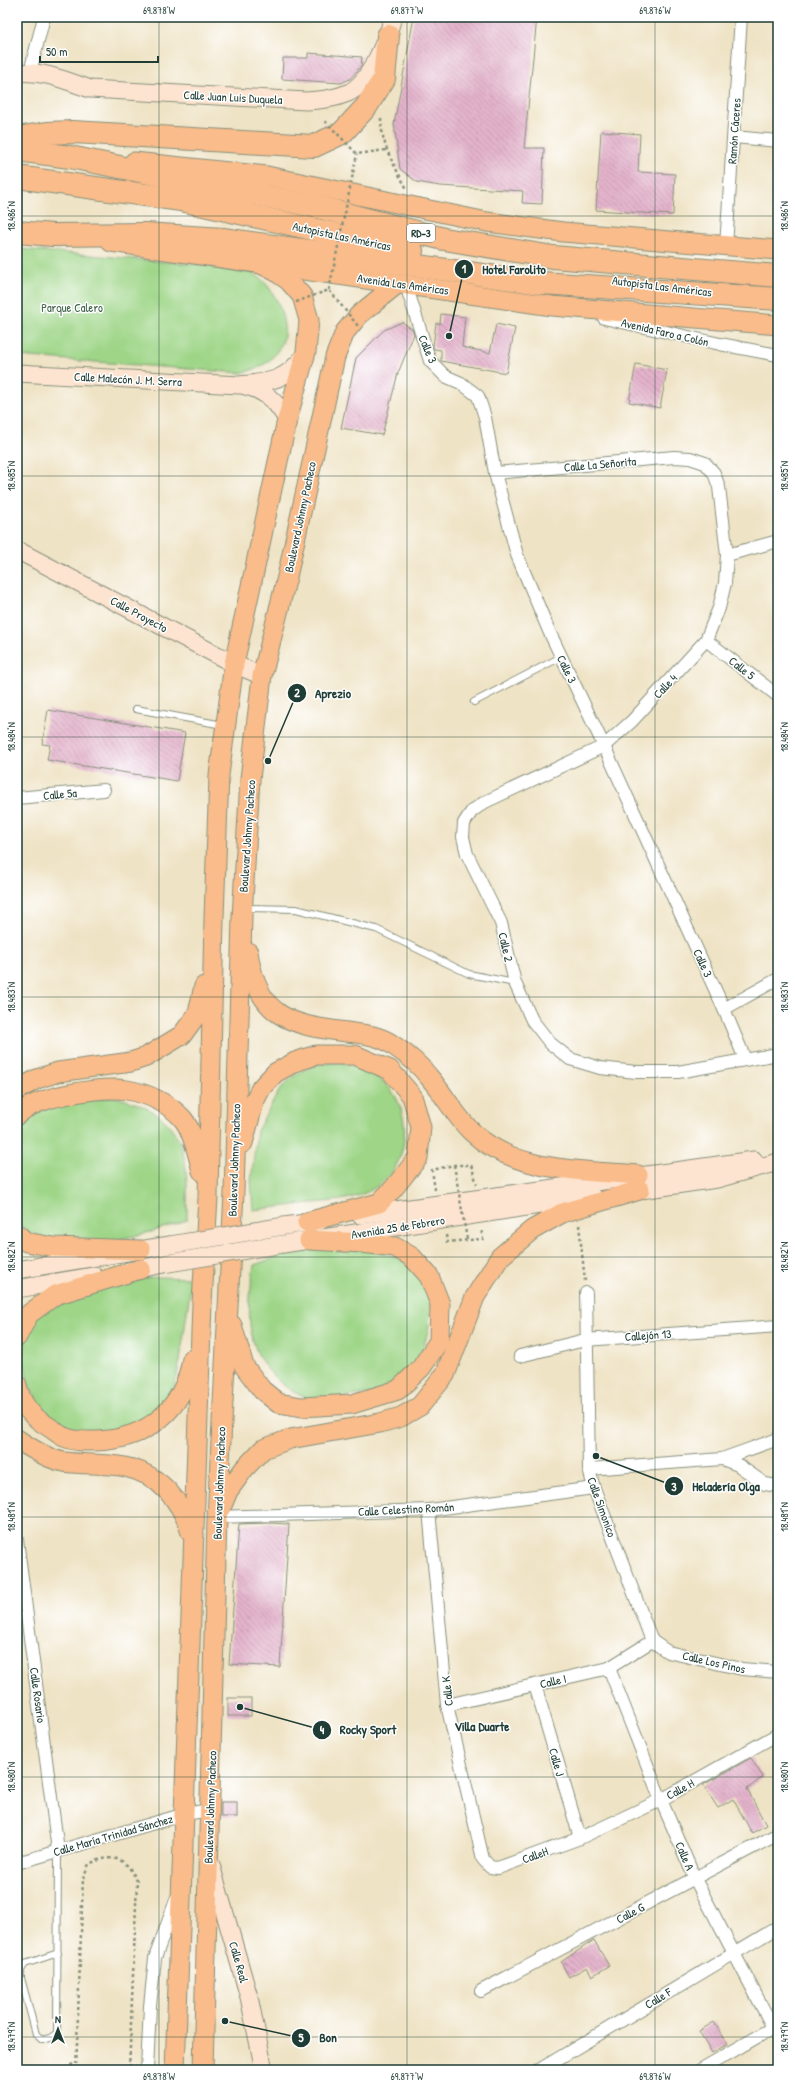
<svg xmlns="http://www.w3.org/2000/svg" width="795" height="2087" font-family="'Patrick Hand',sans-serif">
  <defs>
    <pattern id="building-back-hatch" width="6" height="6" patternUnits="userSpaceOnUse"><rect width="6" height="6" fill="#e4b3cc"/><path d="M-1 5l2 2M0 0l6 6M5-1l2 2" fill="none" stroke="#b893a6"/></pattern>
  </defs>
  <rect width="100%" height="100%" fill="#fff"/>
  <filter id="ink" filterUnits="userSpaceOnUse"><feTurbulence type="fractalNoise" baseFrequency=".025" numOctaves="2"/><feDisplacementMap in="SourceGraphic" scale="8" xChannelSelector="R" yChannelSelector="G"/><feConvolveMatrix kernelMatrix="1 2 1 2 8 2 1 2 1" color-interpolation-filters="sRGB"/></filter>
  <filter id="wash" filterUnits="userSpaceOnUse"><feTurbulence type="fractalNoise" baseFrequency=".012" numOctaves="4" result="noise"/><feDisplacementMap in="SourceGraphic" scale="16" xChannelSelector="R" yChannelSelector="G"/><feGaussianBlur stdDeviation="0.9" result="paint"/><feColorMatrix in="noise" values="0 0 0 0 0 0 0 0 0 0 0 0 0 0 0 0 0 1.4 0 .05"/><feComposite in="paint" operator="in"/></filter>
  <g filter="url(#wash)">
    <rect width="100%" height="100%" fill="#efe3c5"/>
    <!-- green -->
    <g fill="#9ed587" stroke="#5e895e">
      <path d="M17 249C70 253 124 258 177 263 197 265 237 266 254 274 274 284 292 326 281 345 271 363 261 368 241 373L17 356Z"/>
      <path d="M341 1062C359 1067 379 1074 391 1090 413 1118 408 1168 376 1187 353 1202 328 1201 302 1204 286 1206 270 1208 253 1210L251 1181 257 1131 280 1089 295 1075 317 1064Z"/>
      <path d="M116 1097C125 1100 134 1102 142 1106 192 1128 187 1173 187 1220L151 1232 95 1245 39 1240 22 1226 17 1218V1123L59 1102Z"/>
      <path d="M324 1247C350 1250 383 1247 406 1263 444 1289 432 1350 403 1378 399 1382 394 1388 389 1390 378 1394 362 1394 350 1396 341 1397 330 1401 320 1400 305 1399 291 1392 280 1382 243 1351 247 1309 254 1265L291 1252Z"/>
      <polygon points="156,1277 192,1278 180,1361 174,1388 159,1411 139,1426 113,1434 86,1434 61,1424 41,1407 28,1383 23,1356 26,1338 37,1313 58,1298 114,1282"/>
    </g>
    <g id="blocks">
      <!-- building -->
      <g fill="url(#building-back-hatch)">
        <polygon points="414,17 537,17 524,148 544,148 542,204 522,203 523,191 440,186 417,182 400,169 394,124"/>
        <polygon points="308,53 362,57 361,66 350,79 341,83 282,79 283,58 308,58"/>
        <polygon points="601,131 640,134 638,172 675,174 673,215 596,210"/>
        <polygon points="441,314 465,317 462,347 490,353 496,324 515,328 506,373 441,361 441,350 434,349 433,347 436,323 440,324"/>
        <polygon points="402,322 412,329 414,334 398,373 382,435 341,428 356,358 384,330"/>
        <polygon points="636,364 667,370 660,408 629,402"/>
        <polygon points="48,710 185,733 177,781 47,760 50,745 42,744"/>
        <polygon points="269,1523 289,1524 280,1667 229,1664 239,1524"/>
        <rect x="228" y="1698" width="23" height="18"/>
        <polygon points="751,1758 763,1777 747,1789 766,1825 752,1833 733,1799 718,1808 703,1785"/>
        <rect x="221" y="1802" width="16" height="15"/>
        <polygon points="594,1940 609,1966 592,1976 587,1967 569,1977 561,1962"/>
        <polygon points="714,2022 728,2044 712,2053 699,2031"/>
      </g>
    </g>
  </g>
  <g filter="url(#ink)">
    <use href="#blocks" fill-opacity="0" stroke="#87907c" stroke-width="1"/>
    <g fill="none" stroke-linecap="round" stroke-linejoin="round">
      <defs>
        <g id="service">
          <polyline points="474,702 561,657"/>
          <polyline points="136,709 223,725"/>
          <polyline points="244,908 296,909 376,929 469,974 515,983"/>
          <polyline points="58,1953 25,1964 21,1970 21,1978 36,2034 42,2040 50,2038 57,2033 58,1850"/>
        </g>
        <g id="minor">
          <polyline points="30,72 44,17"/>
          <polyline points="734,137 778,141"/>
          <polyline points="726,246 741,17"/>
          <polyline points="406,285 430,361 445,376 461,383 478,396 485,417 495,473 517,555 549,631 604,746 724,1009 745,1059"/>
          <polyline points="604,318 720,344 778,355"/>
          <polyline points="495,473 674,457 690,458 705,463 714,473 719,487 727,555 725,583 719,608 706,640 632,721 604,746 485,802 472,811 464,823 463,837 467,854 501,923 515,983 532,1020 550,1043 570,1059 600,1068 636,1072 678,1072 778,1054"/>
          <polyline points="727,555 778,541"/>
          <polyline points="706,640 778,696"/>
          <polyline points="17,798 104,790"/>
          <polyline points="724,1009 778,979"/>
          <polyline points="586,1293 589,1469 594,1488 652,1641"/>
          <polyline points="520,1356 585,1340 778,1326"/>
          <polyline points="722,1459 738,1465 765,1484 778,1486"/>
          <polyline points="589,1469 722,1459 778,1439"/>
          <polyline points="429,1510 447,1705 483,1859 490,1867 498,1868 580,1838 661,1800 778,1734"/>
          <polyline points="217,1517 429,1510 594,1488"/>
          <polyline points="17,1540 58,1850"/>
          <polyline points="652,1641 668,1652 742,1669 778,1672"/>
          <polyline points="609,1668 661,1800 695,1879 778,2037"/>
          <polyline points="535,1685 580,1838"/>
          <polyline points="447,1705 609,1668 652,1641"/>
          <polyline points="17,1863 185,1814 210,1810"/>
          <polyline points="481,1991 778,1834"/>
          <polyline points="147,2070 150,2006 155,1958 177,1897"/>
          <polyline points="539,2070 778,1927"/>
          <polyline points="700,2070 778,2025"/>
        </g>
        <g id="secondary">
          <path d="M17 73C42 70 67 81 90 89L306 101C321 100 334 99 348 93 370 83 387 39 393 17"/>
          <path d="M17 373 239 385C270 382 287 381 305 354"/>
          <path d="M245 386C265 390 278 403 287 420"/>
          <polyline points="17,550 234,664 262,676"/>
          <polyline points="627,1192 717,1179 778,1162"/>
          <polyline points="360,1215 754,1160"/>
          <polyline points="284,1226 320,1221"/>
          <polyline points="283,1244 593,1197"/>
          <polyline points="17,1270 170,1245"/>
          <polyline points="128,1271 169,1263"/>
          <polyline points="17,1289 94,1276"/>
          <polyline points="211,1865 249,1997 264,2070"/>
        </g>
        <g id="primary">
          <polyline points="134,162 267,176 487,222 563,232 778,250"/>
          <polyline points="111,242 552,306 778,325"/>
          <path d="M248 952C258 1017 288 1025 347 1032 363 1034 379 1035 393 1045 405 1053 420 1065 429 1077 444 1094 455 1116 472 1132 515 1173 583 1170 638 1175"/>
          <polyline points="17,1090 37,1079 58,1072 131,1062 146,1057 182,1035 198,1013 204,986"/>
          <path d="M17 1115C36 1096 102 1086 127 1090 147 1093 170 1104 183 1119 193 1131 198 1156 202 1171"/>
          <polyline points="243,1143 254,1102 261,1088 275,1073 295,1062 316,1055 355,1055 390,1070 412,1096 421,1127 418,1158 393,1189 379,1203 307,1222"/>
          <polyline points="17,1234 26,1242 54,1247 141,1250"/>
          <polyline points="232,1325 244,1366 262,1390 278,1403 302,1407 352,1404 398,1390 421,1368 439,1341 440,1304 429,1276 412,1257 395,1247 362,1243 309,1240"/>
          <polyline points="17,1337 29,1314 55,1295 141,1269"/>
          <path d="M17 1385C21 1405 32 1417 49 1427 54 1430 59 1435 64 1437 75 1442 87 1441 97 1441 148 1439 184 1409 192 1359"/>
          <path d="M17 1439C30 1448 48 1459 64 1462 84 1465 105 1463 125 1467 159 1474 182 1501 191 1533"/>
          <polyline points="221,1508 228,1491 244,1469 263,1449 290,1439 380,1423 401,1417 420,1406 445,1375 475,1297 500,1257 532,1230 562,1213 640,1190"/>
          <polyline points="175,2070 202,1303 208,1197 214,918 219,775 234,664 287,420 306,352 309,320 302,296 289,281 275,271 261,264"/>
          <polyline points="203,2070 217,1517 234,1193 242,917 250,779 262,676 287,577 335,357 345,332 359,315 397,284"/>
        </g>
        <g id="motorway">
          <polyline points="17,138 47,133 73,132 314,146 342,133 366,107 384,79 388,36"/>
          <polyline points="17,150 70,157 318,207 444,239 553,257 778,276"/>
          <polyline points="17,177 181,200 412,251"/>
          <polyline points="17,232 53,235 145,234 223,239 541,283 778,299"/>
        </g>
      </defs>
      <!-- service casing -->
      <use href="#service" stroke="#87907c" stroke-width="8"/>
      <!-- minor casing -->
      <use href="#minor" stroke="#87907c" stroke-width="14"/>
      <!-- secondary casing -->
      <use href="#secondary" stroke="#87907c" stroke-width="19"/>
      <!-- primary casing -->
      <use href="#primary" stroke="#87907c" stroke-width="21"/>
      <!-- motorway casing -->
      <use href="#motorway" stroke="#87907c" stroke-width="24"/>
      <!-- path -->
      <g stroke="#87907c" stroke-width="2.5" stroke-dasharray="3 3" stroke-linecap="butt">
        <path d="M381 118C381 145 394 165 407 189"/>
        <polyline points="435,1190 432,1170 454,1165 471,1165 477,1184"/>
        <polyline points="579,1225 585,1281"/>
        <polyline points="446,1235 447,1242 483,1239 481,1229"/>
        <polyline points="67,2070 68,2067 76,2062"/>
        <path d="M76 2070 83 1878 89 1864C113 1853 126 1857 137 1881L129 2070"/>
      </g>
      <!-- service -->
      <use href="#service" stroke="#fff" stroke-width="6"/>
      <!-- minor -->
      <use href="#minor" stroke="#fff" stroke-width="12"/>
      <!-- secondary -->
      <use href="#secondary" stroke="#fde4d0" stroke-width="17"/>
      <!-- primary -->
      <use href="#primary" stroke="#f9bc8a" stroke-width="19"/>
      <!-- motorway -->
      <use href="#motorway" stroke="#f9bc8a" stroke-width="22"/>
      <defs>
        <g id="secondary-bridge">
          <polyline points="170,1245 284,1226"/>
          <polyline points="169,1263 283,1244"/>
        </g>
      </defs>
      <!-- secondary-bridge casing -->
      <use href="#secondary-bridge" stroke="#87907c" stroke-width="19" stroke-linecap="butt"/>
      <!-- path-bridge -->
      <g stroke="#87907c" stroke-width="2.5" stroke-dasharray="3 3" stroke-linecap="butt">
        <polyline points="325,121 357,154 386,150"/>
        <polyline points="329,290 357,154"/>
        <polyline points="296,302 329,290 358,326"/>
        <polyline points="454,1165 467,1239"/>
      </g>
      <!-- secondary-bridge -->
      <use href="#secondary-bridge" stroke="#fde4d0" stroke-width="17"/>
    </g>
  </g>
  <!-- ticks -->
  <path fill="none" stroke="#1f3d34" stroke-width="1" stroke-opacity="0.45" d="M159 17V2070M407 17V2070M655 17V2070M17 216H778M17 476H778M17 737H778M17 997H778M17 1257H778M17 1517H778M17 1777H778M17 2037H778"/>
  <g text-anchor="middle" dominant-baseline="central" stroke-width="3" stroke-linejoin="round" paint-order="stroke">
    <!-- shield labels -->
    <rect fill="#fff" stroke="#627771" stroke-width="1" x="407" y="224" width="28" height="18" rx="3"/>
    <g font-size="11" font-weight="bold" fill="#1f3d34">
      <text x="421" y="233">RD-3</text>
    </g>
    <!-- street labels -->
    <g font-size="12" fill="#1f3d34" stroke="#fff">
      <text transform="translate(233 97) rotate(3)">Calle Juan Luis Duquela</text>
      <text transform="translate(734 131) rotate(-86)">Ramón Cáceres</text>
      <text transform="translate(342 236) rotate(12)">Autopista Las Américas</text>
      <text transform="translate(403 284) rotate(8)">Avenida Las Américas</text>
      <text transform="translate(662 286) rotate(7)">Autopista Las Américas</text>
      <text transform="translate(665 332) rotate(13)">Avenida Faro a Colón</text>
      <text transform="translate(428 349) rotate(67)">Calle 3</text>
      <text transform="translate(128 379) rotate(3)">Calle Malecón J. M. Serra</text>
      <text transform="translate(600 464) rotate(-5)">Calle La Señorita</text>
      <text transform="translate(300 517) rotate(-78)">Boulevard Johnny Pacheco</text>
      <text transform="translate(139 614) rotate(28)">Calle Proyecto</text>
      <text transform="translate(742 668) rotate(38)">Calle 5</text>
      <text transform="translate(567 669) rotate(64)">Calle 3</text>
      <text transform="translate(665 686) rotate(-47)">Calle 4</text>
      <text transform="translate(60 794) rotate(-5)">Calle 5a</text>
      <text transform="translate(247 836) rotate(-86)">Boulevard Johnny Pacheco</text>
      <text transform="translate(506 947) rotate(77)">Calle 2</text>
      <text transform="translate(703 963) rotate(65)">Calle 3</text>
      <text transform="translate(234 1160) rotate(-88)">Boulevard Johnny Pacheco</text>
      <text transform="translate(398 1227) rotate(-9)">Avenida 25 de Febrero</text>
      <text transform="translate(648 1335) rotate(-4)">Callejón 13</text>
      <text transform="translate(219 1483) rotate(-88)">Boulevard Johnny Pacheco</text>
      <text transform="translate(602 1507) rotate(70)">Calle Simonico</text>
      <text transform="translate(406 1509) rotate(-3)">Calle Celestino Román</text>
      <text transform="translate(714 1662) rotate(13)">Calle Los Pinos</text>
      <text transform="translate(553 1681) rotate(-13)">Calle I</text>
      <text transform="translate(447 1691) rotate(-96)">Calle K</text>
      <text transform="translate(38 1695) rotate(82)">Calle Rosario</text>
      <text transform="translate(557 1762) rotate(74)">Calle J</text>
      <text transform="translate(680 1789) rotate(-29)">Calle H</text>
      <text transform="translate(210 1807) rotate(-88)">Boulevard Johnny Pacheco</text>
      <text transform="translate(113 1835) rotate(-16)">Calle María Trinidad Sánchez</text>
      <text transform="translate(535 1855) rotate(-20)">CalleH</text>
      <text transform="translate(685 1856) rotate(67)">Calle A</text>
      <text transform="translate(630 1913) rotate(-28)">Calle G</text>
      <text transform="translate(239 1962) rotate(74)">Calle Real</text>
      <text transform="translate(658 1998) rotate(-31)">Calle F</text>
    </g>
    <!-- park labels -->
    <g font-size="12" fill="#3f6349" stroke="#fff">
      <text x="72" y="307">Parque Calero</text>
    </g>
    <!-- neighbourhood labels -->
    <g font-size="13" font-weight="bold" fill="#1f3d34" stroke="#fff">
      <text x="482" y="1726">Villa Duarte</text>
    </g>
  </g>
  <!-- callouts -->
  <path fill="none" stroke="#1f3d34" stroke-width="1.5" d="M449 336L464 269M268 761L297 693M596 1456L674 1486M240 1707L322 1730M225 2021L301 2038"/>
  <g fill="#1f3d34" stroke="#fff" stroke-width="1.5">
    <circle cx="449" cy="336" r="4"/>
    <circle cx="268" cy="761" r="4"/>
    <circle cx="596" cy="1456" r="4"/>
    <circle cx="240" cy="1707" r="4"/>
    <circle cx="225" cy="2021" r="4"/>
    <circle cx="464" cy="269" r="10"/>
    <circle cx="297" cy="693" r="10"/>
    <circle cx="674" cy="1486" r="10"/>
    <circle cx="322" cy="1730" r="10"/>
    <circle cx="301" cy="2038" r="10"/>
  </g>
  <g font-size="12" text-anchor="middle" font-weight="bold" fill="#fff">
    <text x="464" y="273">1</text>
    <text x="297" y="697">2</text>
    <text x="674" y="1491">3</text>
    <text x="322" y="1734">4</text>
    <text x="301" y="2042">5</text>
  </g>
  <g font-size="13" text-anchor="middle" font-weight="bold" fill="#1f3d34" stroke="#fff" stroke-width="3" stroke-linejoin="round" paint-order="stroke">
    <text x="514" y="274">Hotel Farolito</text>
    <text x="333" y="698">Aprezio</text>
    <text x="726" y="1491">Heladería Olga</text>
    <text x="368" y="1734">Rocky Sport</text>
    <text x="328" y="2042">Bon</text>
  </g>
  <!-- margin -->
  <rect width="795" height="2087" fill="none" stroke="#fff" stroke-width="44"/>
  <!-- north arrow -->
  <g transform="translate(58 2029)" stroke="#ffffff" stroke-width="3" paint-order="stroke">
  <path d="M0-3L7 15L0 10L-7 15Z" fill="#1f3d34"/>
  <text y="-6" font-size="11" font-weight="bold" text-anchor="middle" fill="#1f3d34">N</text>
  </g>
  <!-- scale -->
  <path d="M40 56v6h118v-6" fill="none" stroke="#1f3d34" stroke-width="2"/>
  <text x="46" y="56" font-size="12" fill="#1f3d34" stroke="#ffffff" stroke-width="3" paint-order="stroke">50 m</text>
  <rect x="22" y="22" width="751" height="2043" fill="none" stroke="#1f3d34" stroke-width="1.5"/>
  <g font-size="10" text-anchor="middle" fill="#1f3d34">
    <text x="159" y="14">69.878°W</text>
    <text x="407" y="14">69.877°W</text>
    <text x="655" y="14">69.876°W</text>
    <text transform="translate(11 216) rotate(-90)" y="4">18.486°N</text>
    <text transform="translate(784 216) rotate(-90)" y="4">18.486°N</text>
    <text transform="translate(11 476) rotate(-90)" y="4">18.485°N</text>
    <text transform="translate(784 476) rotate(-90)" y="4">18.485°N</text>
    <text transform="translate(11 737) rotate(-90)" y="4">18.484°N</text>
    <text transform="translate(784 737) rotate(-90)" y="4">18.484°N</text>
    <text transform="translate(11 997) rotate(-90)" y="4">18.483°N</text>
    <text transform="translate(784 997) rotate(-90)" y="4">18.483°N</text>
    <text transform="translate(11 1257) rotate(-90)" y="4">18.482°N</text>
    <text transform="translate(784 1257) rotate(-90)" y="4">18.482°N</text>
    <text transform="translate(11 1517) rotate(-90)" y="4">18.481°N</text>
    <text transform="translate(784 1517) rotate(-90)" y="4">18.481°N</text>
    <text transform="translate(11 1777) rotate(-90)" y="4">18.480°N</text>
    <text transform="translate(784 1777) rotate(-90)" y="4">18.480°N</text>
    <text transform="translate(11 2037) rotate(-90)" y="4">18.479°N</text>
    <text transform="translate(784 2037) rotate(-90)" y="4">18.479°N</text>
    <text x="159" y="2080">69.878°W</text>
    <text x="407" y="2080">69.877°W</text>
    <text x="655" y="2080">69.876°W</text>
  </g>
</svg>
